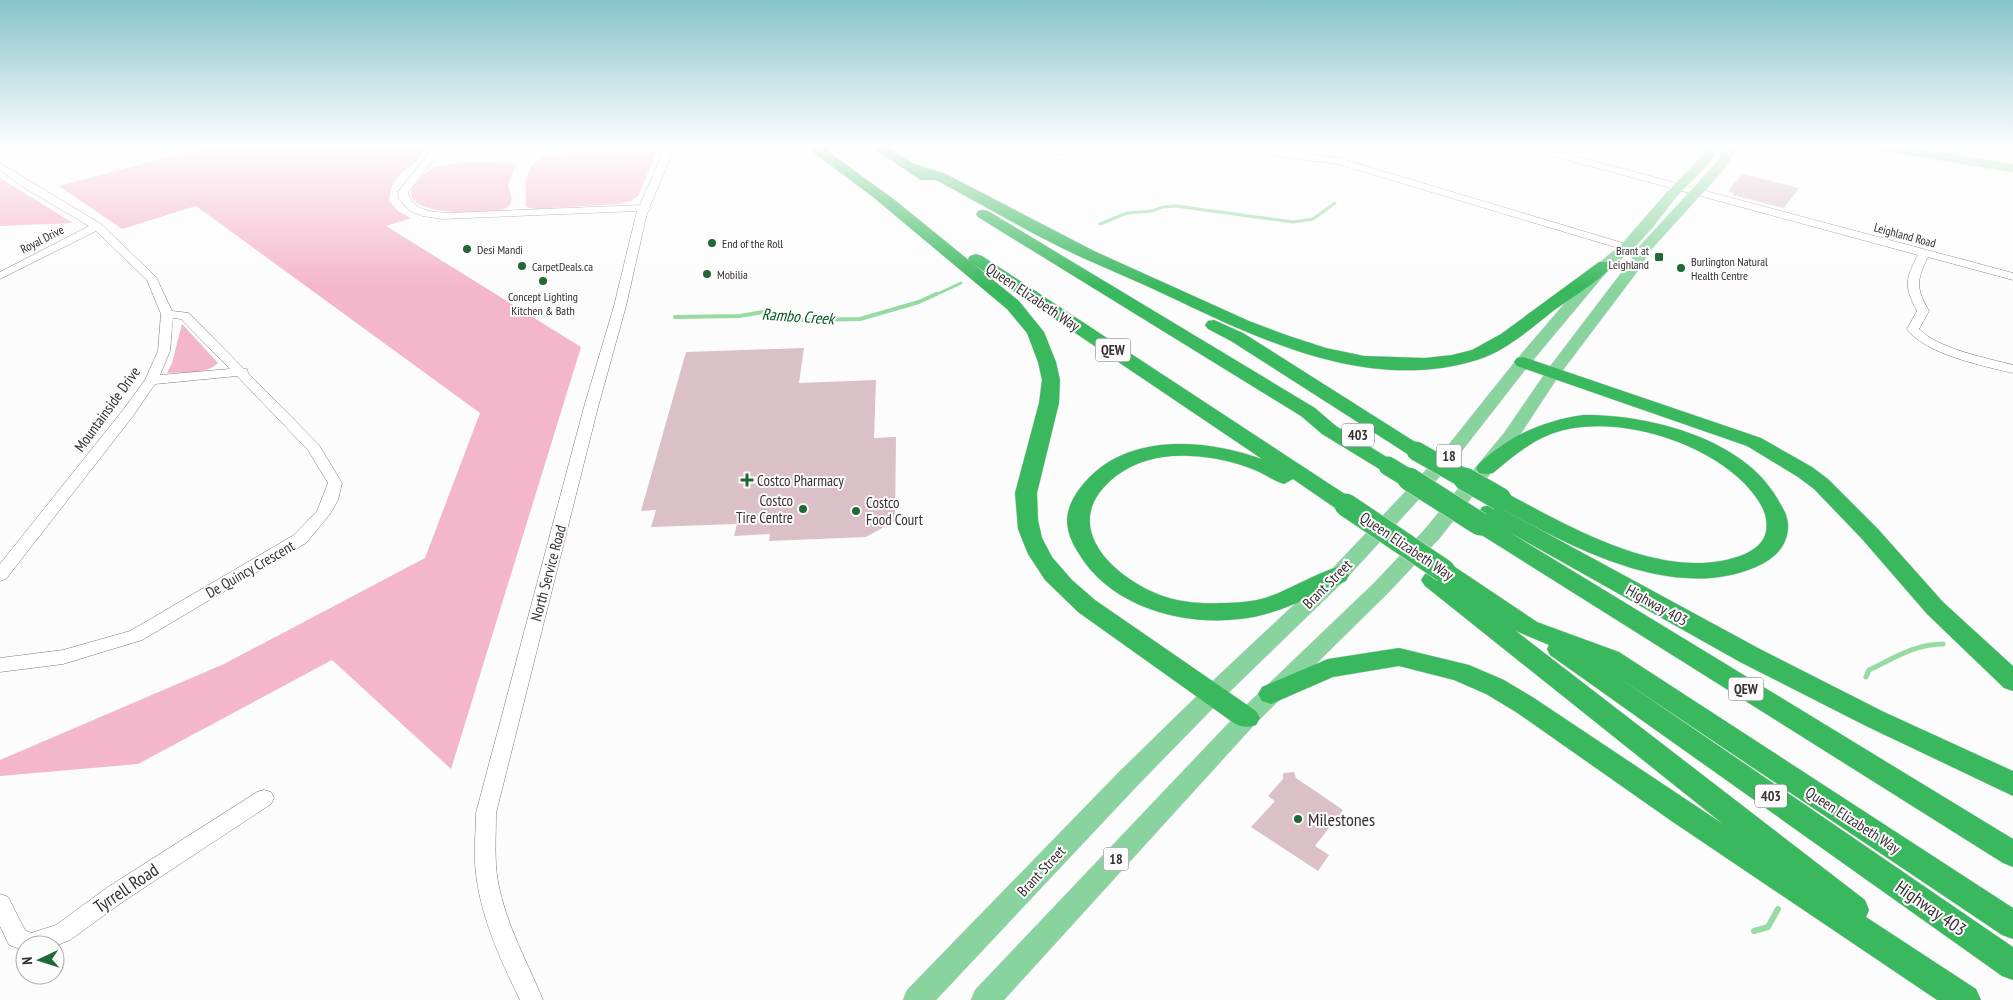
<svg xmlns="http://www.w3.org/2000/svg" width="2013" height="1000" font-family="'PT Sans Narrow',sans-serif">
  <rect width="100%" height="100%" fill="#fcfcfc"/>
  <!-- green -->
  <g fill="#f4b6ca">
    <path d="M207 147H425C421 165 402 168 394 182 391 187 390 196 389 201L398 211 411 218 386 226 581 347 451 769 332 660 138 764 0 776V760L224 664 425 558 480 413 196 206 122 229 59 186Z"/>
    <path d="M658 150 638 196 631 201 618 204 535 209 526 207C526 185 523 169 543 155Z"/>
    <path d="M508 163 514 164 516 166 508 185 512 199C511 203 510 206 506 208 490 216 385 216 417 182 423 176 430 168 439 166 461 161 486 164 508 163Z"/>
    <polygon points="0,178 73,223 0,226"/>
    <path d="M182 324 218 363C206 375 183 372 167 373L172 363Z"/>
  </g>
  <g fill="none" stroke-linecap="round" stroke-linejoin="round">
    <!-- stream-far3 -->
    <g stroke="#96dca2" stroke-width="3">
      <polyline points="1100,224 1127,213 1152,211 1163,207 1176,206 1293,222 1313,219 1335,203"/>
      <polyline points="933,296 961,283"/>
    </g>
    <!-- stream-far2 -->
    <polyline stroke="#96dca2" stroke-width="4" points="675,317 740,316 763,312 803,320 860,319 919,302 936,294"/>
    <!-- stream-far1 -->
    <path stroke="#96dca2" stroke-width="5" d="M1866 677 1869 670C1894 658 1915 644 1943 644"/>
    <!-- stream -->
    <polyline stroke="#96dca2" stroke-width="6" points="1754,931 1768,927 1778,909"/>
  </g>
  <!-- building -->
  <g fill="#dbc0c8">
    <polygon points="1742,174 1783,184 1799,188 1784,208 1733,195 1734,193 1728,191"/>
    <polygon points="804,348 799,383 876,380 874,438 896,437 895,521 866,537 769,541 770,534 734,536 737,524 651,527 656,510 641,511 686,352"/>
    <polygon points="1294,772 1296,778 1343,810 1315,846 1329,855 1318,871 1251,827 1275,801 1268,796 1283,779 1283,773"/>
  </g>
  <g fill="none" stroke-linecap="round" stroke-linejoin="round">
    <defs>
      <g id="minor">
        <polygon points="0,147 9,147 0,151"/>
        <path d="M434 147H444L408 192C412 211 432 212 448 213L640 205 665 147H675L650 206 651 208 647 213 626 306 598 407 496 813C496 836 494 859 498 882 506 925 527 961 543 1000H520C499 957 478 911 475 863 474 846 476 830 476 813L584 407 614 306 637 211 442 219 423 216 410 211 399 199 398 192Z"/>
        <polygon points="1063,147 1076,147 1062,154 1056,154 1056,150"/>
        <polygon points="1227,147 1254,147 1339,158 1646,250 1648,252 1646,254 1638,254 1338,164 1232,150"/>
        <path d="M1525 147H1541L2013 273V280L1928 257C1916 281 1916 288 1929 311L1919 329C1938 349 1987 358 2013 365V373C1983 366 1925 354 1907 329L1917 311C1904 286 1905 280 1918 255L1527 149Z"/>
        <path d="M0 163 101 224 156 277 172 311 189 313 244 369H247L248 373 319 445 342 483 338 500 330 514 306 543 142 640 63 664 0 672V658L63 650 130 631 294 535 317 511 328 483 308 450 237 376 155 384 133 416 6 579 0 581V564L123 410 145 380 158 351 161 314 147 280 96 231 0 279V272L89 226 23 187 0 170ZM173 318 181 319 230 369 160 375 170 351Z"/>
        <polygon points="264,790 271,792 274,798 271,804 124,901 70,940 55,946 25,945 25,951 9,945 0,926 0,894 8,897 25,930 31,933 56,925 108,887 257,792"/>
      </g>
      <g id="major">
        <polygon points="1707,147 1719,147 1710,162 1676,197 1653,227 1632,250 1610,268 1529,365 1454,461 1345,580 1220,701 1137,786 936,1000 903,1000 907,990 1119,772 1204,689 1331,570 1442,453 1517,359 1600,262 1622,244 1668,191 1701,157"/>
        <polygon points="1726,147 1738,147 1725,168 1648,253 1643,264 1560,374 1516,441 1439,539 1388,593 1255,724 1004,1000 971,1000 975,990 1239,712 1374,583 1425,529 1504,433 1548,369 1631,260 1637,249 1716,163"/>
        <polygon points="1877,147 1905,147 2013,164 2013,172 1883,151"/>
      </g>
      <g id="highway">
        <path d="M806 147H822L896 201 1019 301 1044 332 1056 362 1060 380 1059 403 1037 493 1038 520 1042 538 1052 557 1072 580 1095 600 1256 711 1260 718 1256 725C1242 730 1235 724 1224 716L1078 612 1045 580 1028 554 1018 529 1015 493 1039 403 1042 380 1038 362 1027 333 1007 309 873 197Z"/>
        <path d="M871 147H887L915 164 946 174 1094 251 1249 321 1289 336 1326 348 1364 356 1425 358 1452 355 1472 350 1501 334 1599 262H1611L1613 265C1605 277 1567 301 1553 311 1530 329 1506 351 1477 360 1363 395 1249 334 1149 287 1127 277 1105 268 1083 258 1033 235 985 206 936 180H921Z"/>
        <polygon points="983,210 988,211 1315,408 1336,426 1395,462 1398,466 1395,470 1388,472 1381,470 1322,434 1301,416 978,217 976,214 978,211"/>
        <path d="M976 254 982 256 1354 500 1357 505 1354 510 1346 512 1338 510 1293 479 1284 484C1274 481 1266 475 1257 471 1236 462 1213 457 1191 456 1164 454 1137 460 1116 476 1057 522 1109 575 1160 595 1178 602 1201 604 1220 603 1235 603 1251 602 1265 598 1290 590 1313 574 1338 567L1346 569 1349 575 1346 581C1311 596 1278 615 1240 619 1182 626 1111 607 1079 554 1072 543 1067 532 1067 519 1068 505 1076 492 1085 482 1128 432 1207 439 1262 459L970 262 968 259 970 256Z"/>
        <polygon points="1214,320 1243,333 1423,447 1426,451 1423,455 1416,457 1409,455 1231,341 1208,329 1205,325 1208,321"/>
        <polygon points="1523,357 1761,438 1812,467 1828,479 1878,529 1943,602 2013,666 2013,691 2004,688 1927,614 1862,539 1814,489 1798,477 1747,446 1517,366 1514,362 1517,358"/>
        <path d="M1583 415C1647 414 1743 438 1777 498 1783 508 1789 517 1788 529 1786 549 1773 559 1756 567 1670 604 1567 544 1492 504L1489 499 1492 494 1500 492 1508 494C1574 529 1669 585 1745 554 1760 547 1769 537 1766 519 1764 506 1754 494 1745 484 1704 442 1622 416 1564 430 1535 437 1515 455 1493 473L1486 474 1479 473 1476 468C1480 461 1487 457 1493 452 1520 431 1549 420 1583 415Z"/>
        <polygon points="1490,505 1498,507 1758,648 1884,712 2013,771 2013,796 1866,726 1740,662 1509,532 2013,839 2013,867 2003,863 1472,529 1469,524 1472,519 1484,518 1479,512 1482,507"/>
        <polygon points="1444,563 1452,565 1537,622 1619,652 2013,908 2013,939 2002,935 1618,677 2013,947 2013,980 2002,976 1550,655 1547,649 1549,645 1516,631 1865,900 1869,910 1866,917 1976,989 1981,1000 1937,1000 1670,820 1516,712 1486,694 1454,680 1399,666 1333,677 1271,704 1262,701 1258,694 1262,687 1328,659 1399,648 1469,665 1504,680 1534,698 1723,824 1425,586 1421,580 1425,574 1433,572 1436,565"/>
      </g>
    </defs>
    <!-- minor casing -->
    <use href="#minor" stroke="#8c737b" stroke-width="1"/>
    <!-- major casing -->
    <use href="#major" stroke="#dbd9da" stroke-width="1"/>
    <!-- highway casing -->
    <use href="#highway" stroke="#dbd9da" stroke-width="1"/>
    <!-- minor -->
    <use href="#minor" fill="#fff" fill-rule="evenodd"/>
    <!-- major -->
    <use href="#major" fill="#89d49e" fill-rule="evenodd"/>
    <!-- highway -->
    <use href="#highway" fill="#3ab85e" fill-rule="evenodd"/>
    <defs>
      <g id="highway-bridge-far1">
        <polyline points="1416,451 1467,480"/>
        <polyline points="1388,466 1411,480"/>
      </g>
      <g id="highway-bridge">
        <polyline points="1409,479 1480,524"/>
        <polyline points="1465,479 1500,499"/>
        <polyline points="1346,505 1444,571"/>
      </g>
    </defs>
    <!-- highway-bridge-far1 casing -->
    <use href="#highway-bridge-far1" stroke="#dbd9da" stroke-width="20" stroke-linecap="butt"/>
    <!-- highway-bridge casing -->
    <use href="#highway-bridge" stroke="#dbd9da" stroke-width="24" stroke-linecap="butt"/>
    <!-- highway-bridge-far1 -->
    <use href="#highway-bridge-far1" stroke="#3ab85e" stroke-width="19"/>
    <!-- highway-bridge -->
    <use href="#highway-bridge" stroke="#3ab85e" stroke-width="23"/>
  </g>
  <!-- sky -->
  <linearGradient id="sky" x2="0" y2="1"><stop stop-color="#87c4cc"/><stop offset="0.51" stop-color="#fefefe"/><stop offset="1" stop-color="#fefefe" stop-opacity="0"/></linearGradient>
  <rect width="2013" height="287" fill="url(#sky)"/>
  <!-- markers -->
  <g fill="#216834" stroke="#fcfcfc" stroke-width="2">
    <circle cx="712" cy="243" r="5"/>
    <circle cx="467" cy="249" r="5"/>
    <rect x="1654" y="252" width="10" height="10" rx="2.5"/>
    <circle cx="522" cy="266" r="5"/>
    <circle cx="1681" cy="268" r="5"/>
    <circle cx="707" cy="274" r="5"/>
    <circle cx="543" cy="281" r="5"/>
    <path d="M744.5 472.5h5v5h5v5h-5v5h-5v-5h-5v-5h5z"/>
    <circle cx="803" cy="509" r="5"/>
    <circle cx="856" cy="511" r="5"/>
    <circle cx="1298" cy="819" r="5"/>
  </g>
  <g text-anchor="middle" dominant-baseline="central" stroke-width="4" stroke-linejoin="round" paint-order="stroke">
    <!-- far-street labels -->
    <g font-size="12" fill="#392e31" stroke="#fcfcfc">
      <text transform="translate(1905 235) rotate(15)">Leighland Road</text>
      <text transform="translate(42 239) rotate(-27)">Royal Drive</text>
    </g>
    <!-- far-poi labels -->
    <g font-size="12" fill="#392e31" stroke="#fcfcfc" text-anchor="start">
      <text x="722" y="243">End of the Roll</text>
      <text x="477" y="249">Desi Mandi</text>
      <text x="1649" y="250" text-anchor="end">Brant at<tspan x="1649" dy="14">Leighland</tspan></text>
      <text x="1691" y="261">Burlington Natural<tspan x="1691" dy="14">Health Centre</tspan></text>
      <text x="532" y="266">CarpetDeals.ca</text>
      <text x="717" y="274">Mobilia</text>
      <text x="543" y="296" text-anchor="middle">Concept Lighting<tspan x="543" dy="14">Kitchen &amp; Bath</tspan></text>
    </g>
    <!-- shield labels -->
    <g fill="#fcfcfc" stroke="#746c6e" stroke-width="1">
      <rect x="1095.5" y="338.5" width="35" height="23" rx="4"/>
      <rect x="1342" y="423.5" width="32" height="23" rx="4"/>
      <rect x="1436.5" y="444.5" width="25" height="23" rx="4"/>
      <rect x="1728.5" y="677.5" width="35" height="23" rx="4"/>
      <rect x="1755" y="784.5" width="32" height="23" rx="4"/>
      <rect x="1103.5" y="847.5" width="25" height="23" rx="4"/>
    </g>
    <g font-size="14" font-weight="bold" fill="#392e31">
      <text x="1113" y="350">QEW</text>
      <text x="1358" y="435">403</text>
      <text x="1449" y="456">18</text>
      <text x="1746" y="689">QEW</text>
      <text x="1771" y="796">403</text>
      <text x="1116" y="859">18</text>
    </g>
    <!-- street labels -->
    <g font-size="15" fill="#392e31" stroke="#fcfcfc">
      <text transform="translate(1033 297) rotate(34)">Queen Elizabeth Way</text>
      <text transform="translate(107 409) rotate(-54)">Mountainside Drive</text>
      <text transform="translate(1407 546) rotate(34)">Queen Elizabeth Way</text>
      <text transform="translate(250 569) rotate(-30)">De Quincy Crescent</text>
      <text transform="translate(548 573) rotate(-75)">North Service Road</text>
      <text transform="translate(1327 584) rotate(-45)">Brant Street</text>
      <text transform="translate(1657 605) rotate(29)">Highway 403</text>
      <text transform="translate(1853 820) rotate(33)">Queen Elizabeth Way</text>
      <text transform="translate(1041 871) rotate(-47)">Brant Street</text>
    </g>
    <!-- poi labels -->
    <g font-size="15" fill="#392e31" stroke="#fcfcfc" text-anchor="start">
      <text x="757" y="480">Costco Pharmacy</text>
      <text x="793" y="500" text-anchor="end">Costco<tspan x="793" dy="17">Tire Centre</tspan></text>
      <text x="866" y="502">Costco<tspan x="866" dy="17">Food Court</tspan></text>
    </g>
    <!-- water labels -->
    <g font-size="16" font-style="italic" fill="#055623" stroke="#fcfcfc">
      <text transform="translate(798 316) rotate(4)">Rambo Creek</text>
    </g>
    <!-- near-poi labels -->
    <g font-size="18" fill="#392e31" stroke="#fcfcfc" text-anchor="start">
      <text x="1308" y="819">Milestones</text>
    </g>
    <!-- near-street labels -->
    <g font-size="18" fill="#392e31" stroke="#fcfcfc">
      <text transform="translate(126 888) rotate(-34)">Tyrrell Road</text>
      <text transform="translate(1931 908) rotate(35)">Highway 403</text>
    </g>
  </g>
  <!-- north arrow -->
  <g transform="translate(40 960) rotate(266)"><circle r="24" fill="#fcfcfc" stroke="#aeaaab"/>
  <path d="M0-4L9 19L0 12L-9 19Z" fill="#216834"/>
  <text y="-8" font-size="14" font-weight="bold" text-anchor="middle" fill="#392e31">N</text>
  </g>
</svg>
